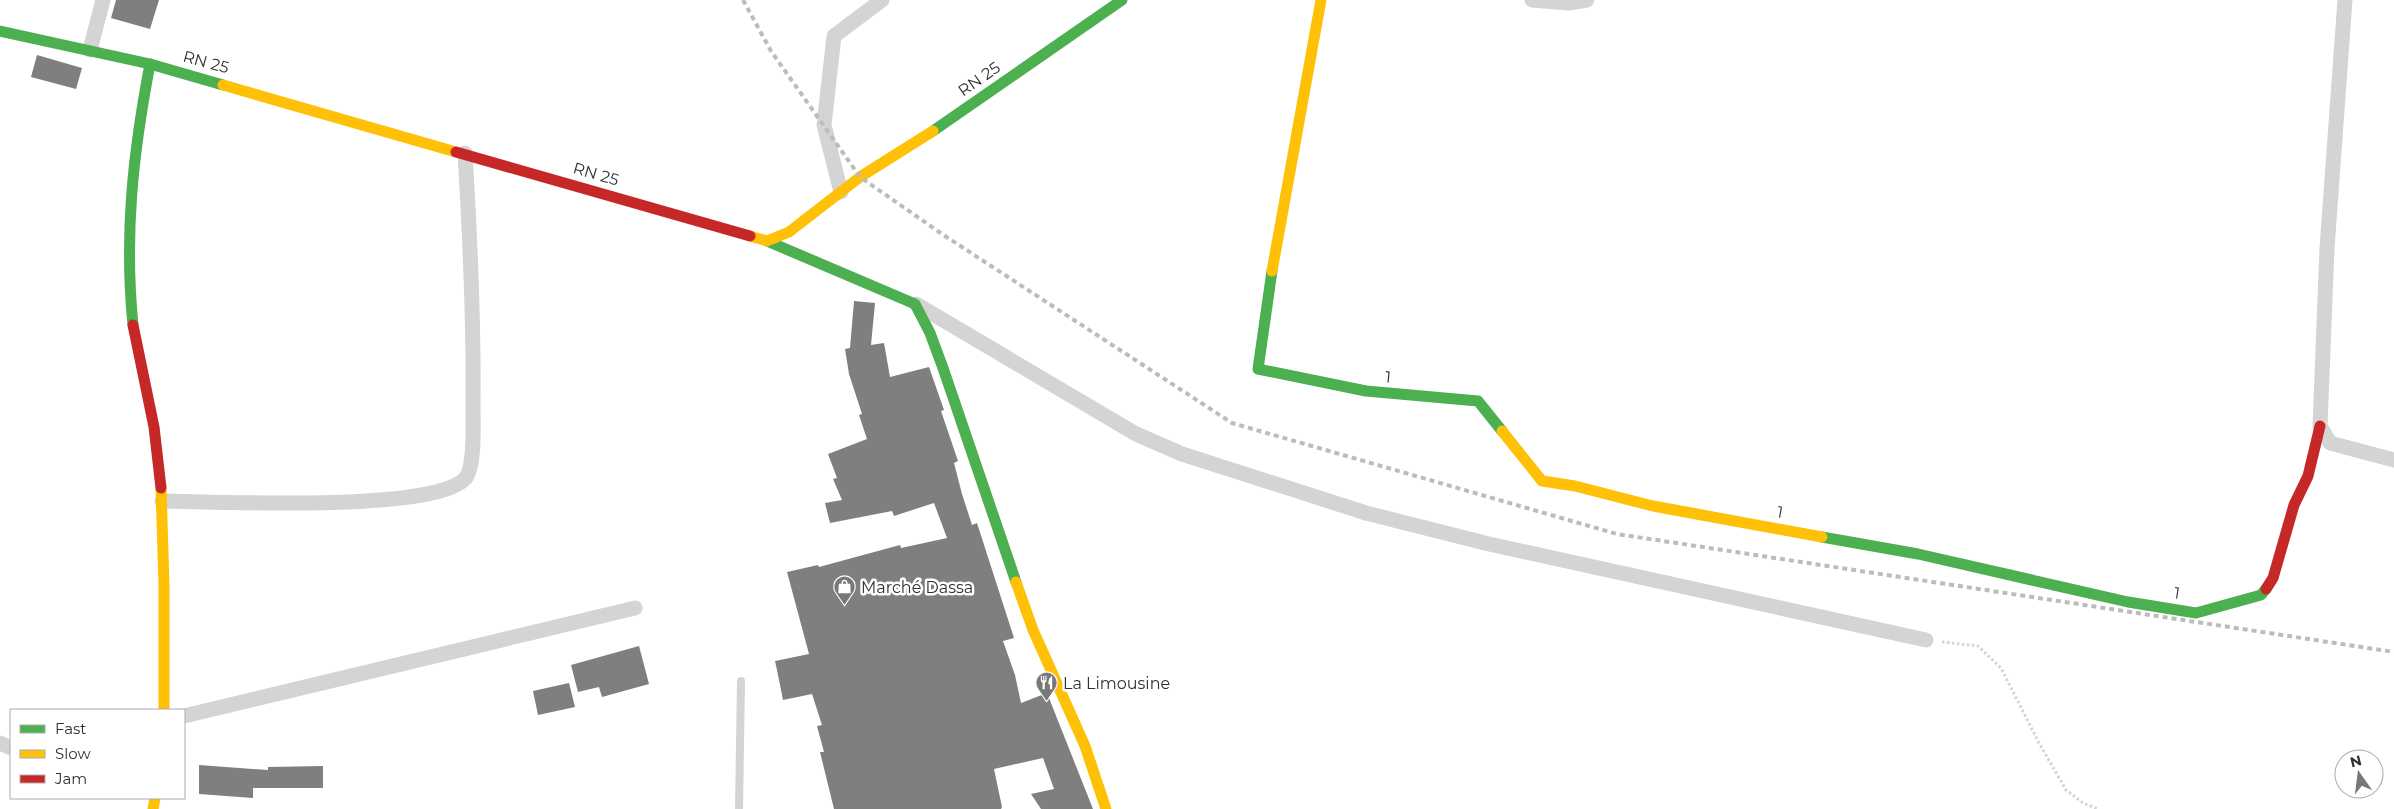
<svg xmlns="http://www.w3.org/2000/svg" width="2394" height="809" font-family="Montserrat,sans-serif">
  <rect width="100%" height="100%" fill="#fff"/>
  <!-- building -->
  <g fill="#7f7f7f">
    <polygon points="116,0 159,0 150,29 111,18"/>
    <polygon points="37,55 82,68 76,89 31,77"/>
    <polygon points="854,301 875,303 871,345 884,343 890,377 929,367 944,410 941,411 958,461 954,463 962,494 972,525 977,523 1014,638 1003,641 1015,675 1021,703 1047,693 1093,809 1041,809 1031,794 1054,789 1043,758 994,769 1002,807 1001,809 834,809 820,752 824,752 817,726 822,725 812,694 783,700 778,675 775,661 809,654 787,572 818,565 819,567 900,545 901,548 947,538 934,503 894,516 892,511 830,523 825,503 842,500 833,479 837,478 828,454 867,439 859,415 862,414 849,374 845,349 850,348"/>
    <polygon points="639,646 649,684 602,697 599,687 578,692 571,665"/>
    <polygon points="569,683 575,707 538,715 533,691"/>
    <polygon points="199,765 268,770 268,767 323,766 323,788 253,788 253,798 199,794"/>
  </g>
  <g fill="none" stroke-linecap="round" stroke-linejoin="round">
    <!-- path -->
    <polyline stroke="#d4d4d4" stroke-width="3" stroke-dasharray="2.5 2.5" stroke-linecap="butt" points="1942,642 1978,646 2001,668 2039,743 2066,790 2083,803 2098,809"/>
    <!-- lane -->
    <polyline stroke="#d4d4d4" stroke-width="8" points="739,809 741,681"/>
    <!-- street -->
    <g stroke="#d4d4d4" stroke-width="15">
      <polyline points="1532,0 1569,3 1587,0"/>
      <polyline points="2345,0 2327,248 2320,426 2330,443 2394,460"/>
      <polyline points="90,50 103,0"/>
      <polyline points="841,192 824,125 834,36 882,0"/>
      <polyline points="916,304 1136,434 1182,454 1366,513 1489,544 1926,640"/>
      <path d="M162 501C210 501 444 514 467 476 475 462 473 423 473 405 474 321 470 237 465 153"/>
      <polyline points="184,716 635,608"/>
      <polyline points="0,743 11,748"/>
    </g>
    <!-- fast -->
    <g stroke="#4caf50" stroke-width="11">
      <polyline points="0,31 150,64 223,85"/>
      <polyline points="933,131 1122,0"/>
      <polyline points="767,241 915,304 930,333 943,368 1016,582"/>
      <polyline points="1272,271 1258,369 1366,391 1478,401 1502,431"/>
      <path d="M133 325C124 235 133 153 150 64"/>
      <polyline points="1822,537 1918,554 2128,602 2196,613 2261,595 2266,589"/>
    </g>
    <!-- slow -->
    <g stroke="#ffc107" stroke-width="11">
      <polyline points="223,85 456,152"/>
      <polyline points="750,236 767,241 789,232 860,177 933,131"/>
      <polyline points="1272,271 1321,0"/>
      <polyline points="1502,431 1542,481 1575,486 1653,506 1822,537"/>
      <polyline points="161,488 164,586 164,710"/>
      <polyline points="1016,582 1033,630 1085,746 1106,809"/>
      <polyline points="153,809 155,798"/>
    </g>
    <!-- jam -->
    <g stroke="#c62828" stroke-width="11">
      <polyline points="456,152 750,236"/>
      <polyline points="133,325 154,427 161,488"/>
      <polyline points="2266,589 2273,578 2294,505 2308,476 2320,426"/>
    </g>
    <!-- rail -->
    <polyline stroke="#bcbcbc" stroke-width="4" stroke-dasharray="5 4" stroke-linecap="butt" points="743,0 771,51 860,177 942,234 1232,423 1617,534 2394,652"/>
  </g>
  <!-- icons -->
  <defs>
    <symbol id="shop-pin" viewBox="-11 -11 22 30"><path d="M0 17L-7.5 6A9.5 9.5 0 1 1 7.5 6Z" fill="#787878" stroke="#fff"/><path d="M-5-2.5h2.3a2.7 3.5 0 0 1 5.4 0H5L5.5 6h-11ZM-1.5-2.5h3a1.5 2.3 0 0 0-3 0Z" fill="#fff"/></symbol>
    <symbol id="restaurant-pin" viewBox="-11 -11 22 30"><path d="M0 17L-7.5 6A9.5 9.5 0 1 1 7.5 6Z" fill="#787878" stroke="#fff"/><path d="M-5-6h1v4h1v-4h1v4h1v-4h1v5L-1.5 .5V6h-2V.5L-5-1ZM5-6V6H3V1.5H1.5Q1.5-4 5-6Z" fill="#fff"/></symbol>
  </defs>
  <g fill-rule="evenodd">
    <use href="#shop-pin" x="832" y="574" width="25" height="34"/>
    <use href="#restaurant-pin" x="1034" y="670" width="25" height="34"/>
  </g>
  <g text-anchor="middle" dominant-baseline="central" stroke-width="5" stroke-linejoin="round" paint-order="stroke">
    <!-- street labels -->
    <g font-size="16" fill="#303030" stroke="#fff">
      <text transform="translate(206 62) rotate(15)">RN 25</text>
      <text transform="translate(979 79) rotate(-35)">RN 25</text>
      <text transform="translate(596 174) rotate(16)">RN 25</text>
      <text transform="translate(1388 377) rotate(5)">1</text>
      <text transform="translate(1780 512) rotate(10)">1</text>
      <text transform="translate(2177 593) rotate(9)">1</text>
    </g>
    <!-- poi labels -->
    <g font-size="16" fill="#303030" stroke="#fff" text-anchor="start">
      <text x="861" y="587">Marché Dassa</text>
      <text x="1063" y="683">La Limousine</text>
    </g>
  </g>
  <!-- legend -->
  <rect x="10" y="709" width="175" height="90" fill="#ffffff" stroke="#acacac"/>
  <rect x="20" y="725" width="25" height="8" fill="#4caf50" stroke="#acacac"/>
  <text x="55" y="734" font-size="15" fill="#303030">Fast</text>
  <rect x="20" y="750" width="25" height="8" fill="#ffc107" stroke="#acacac"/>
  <text x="55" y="759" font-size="15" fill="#303030">Slow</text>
  <rect x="20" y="775" width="25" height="8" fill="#c62828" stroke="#acacac"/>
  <text x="55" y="784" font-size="15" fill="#303030">Jam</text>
  <!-- north arrow -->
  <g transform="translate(2359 774) rotate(346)"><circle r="24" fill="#ffffff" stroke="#acacac"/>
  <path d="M0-4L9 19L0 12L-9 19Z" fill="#787878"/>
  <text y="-8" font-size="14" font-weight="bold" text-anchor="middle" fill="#303030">N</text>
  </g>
</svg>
